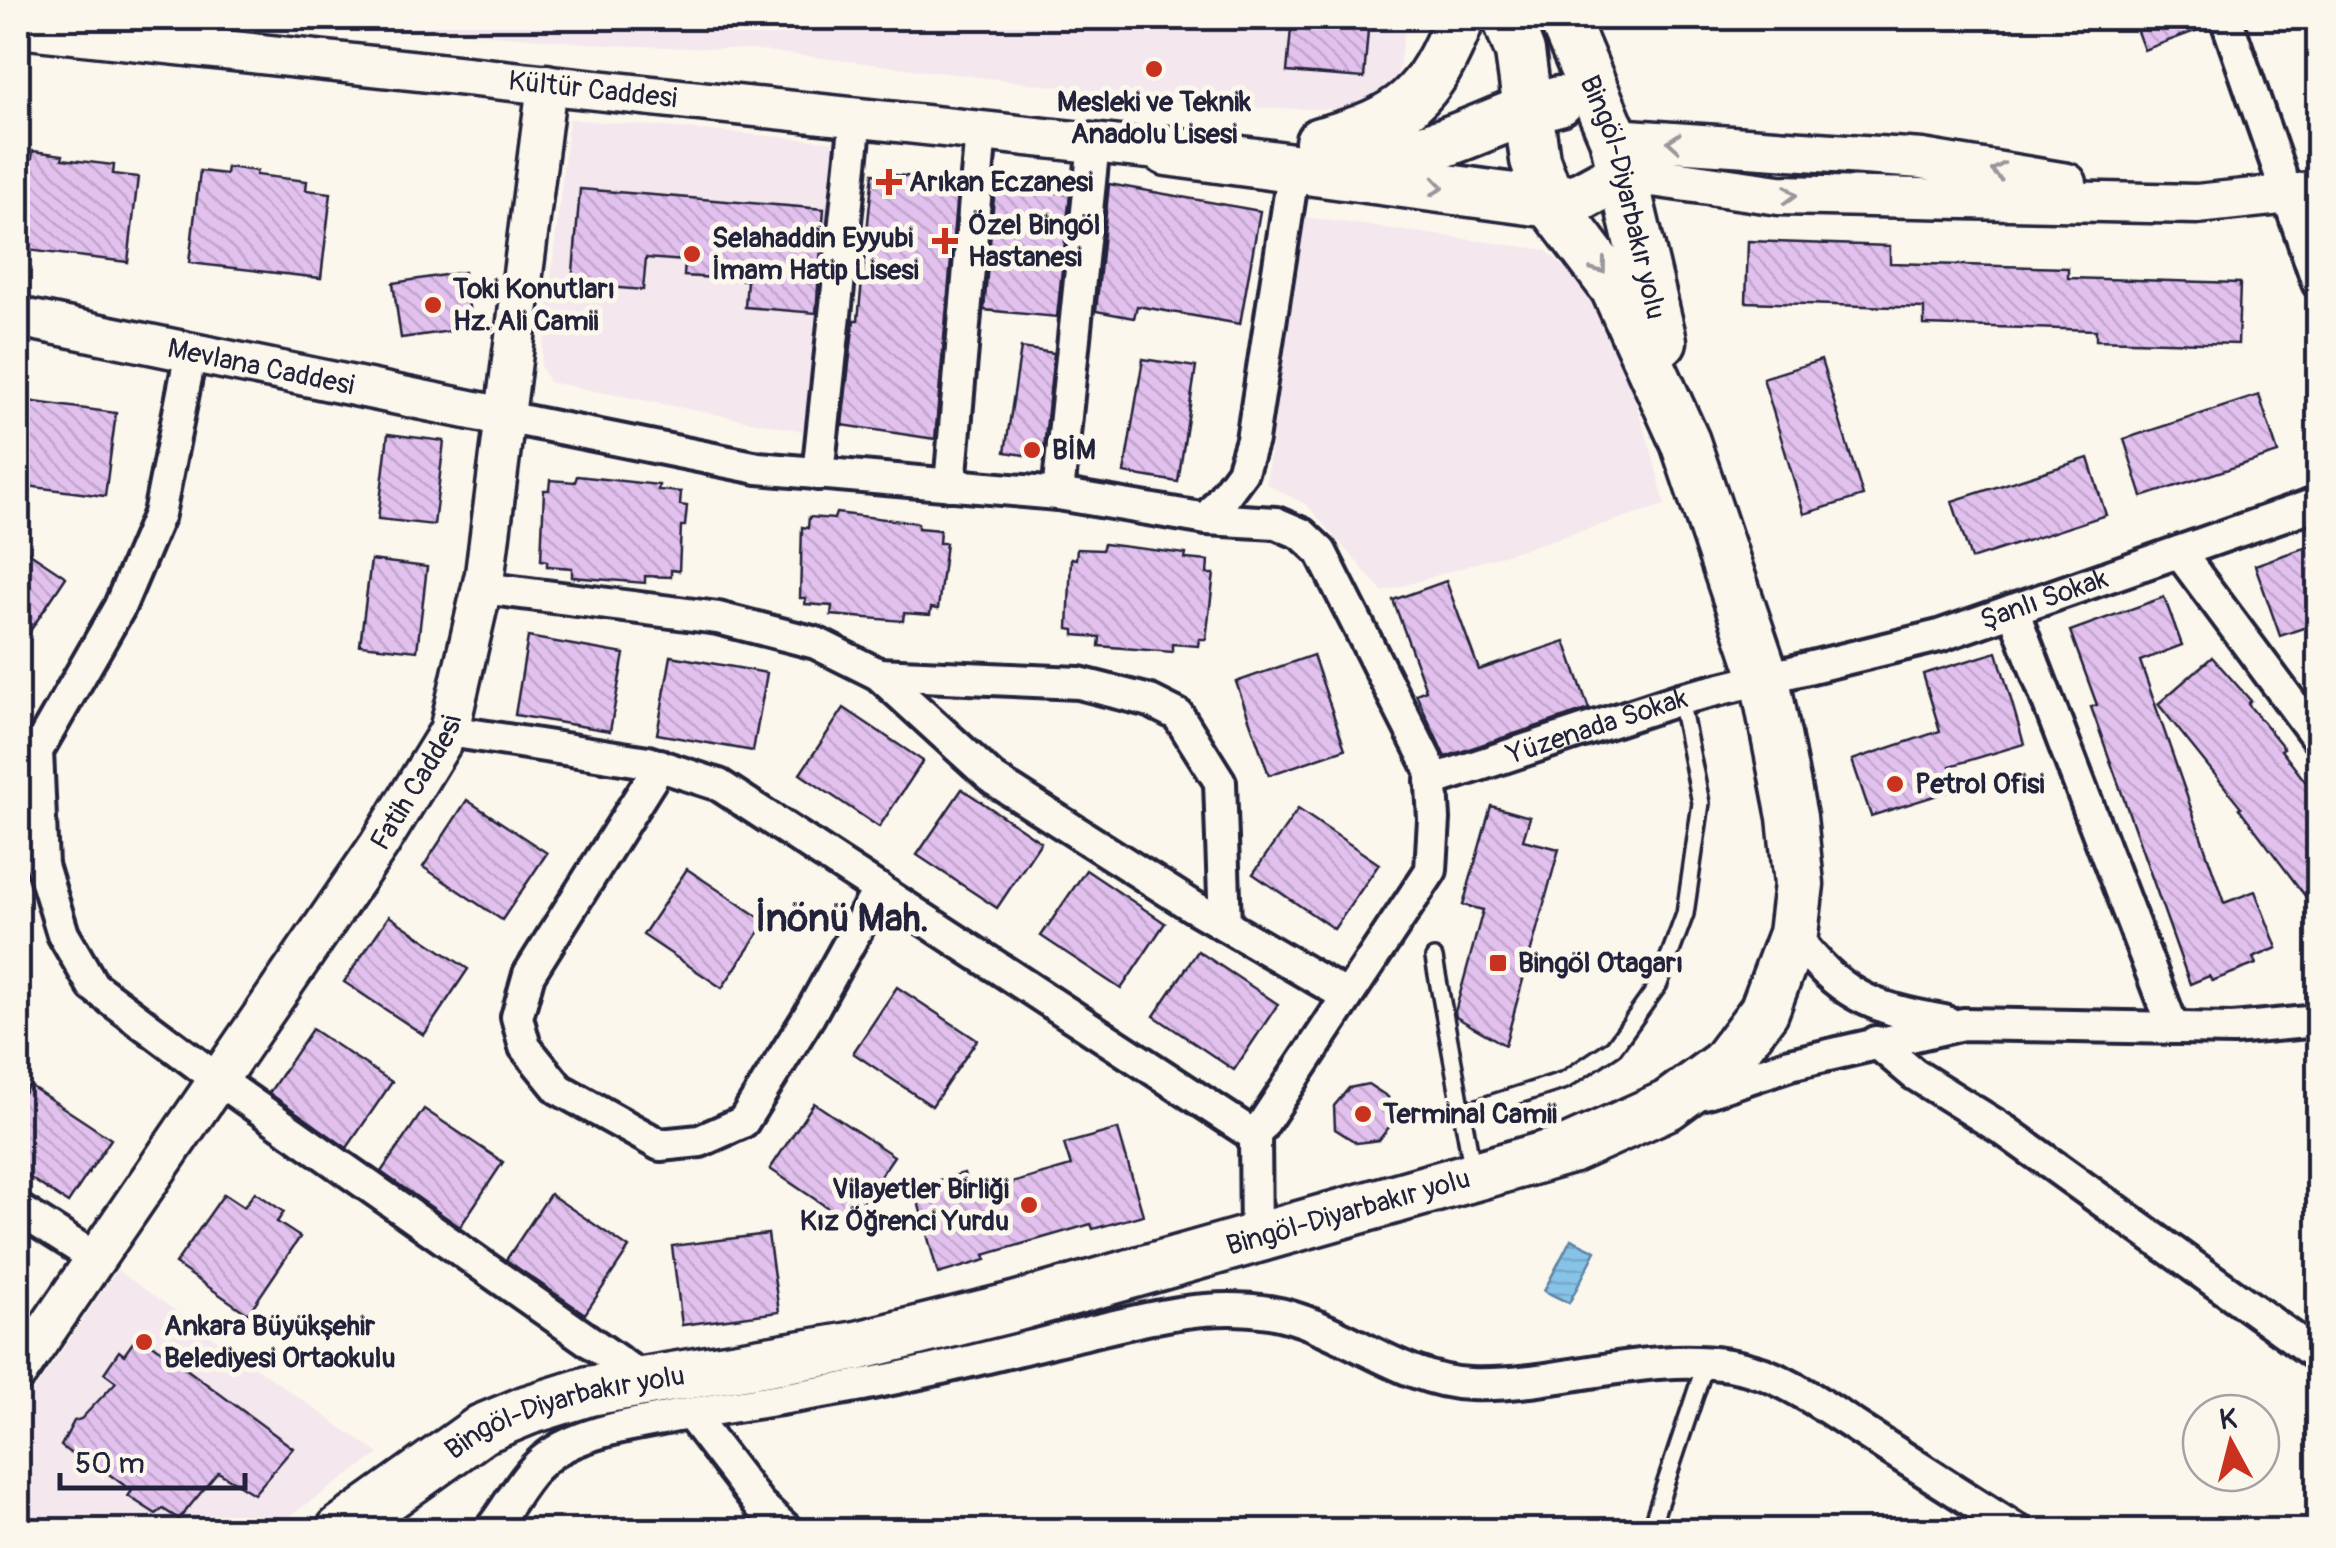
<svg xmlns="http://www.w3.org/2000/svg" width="2336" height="1548" font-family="Pangolin,sans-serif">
  <defs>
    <pattern id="water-rules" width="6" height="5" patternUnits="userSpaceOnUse" patternTransform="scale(2.5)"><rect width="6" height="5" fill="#87c3e7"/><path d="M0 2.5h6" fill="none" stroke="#74a7c7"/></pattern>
    <pattern id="building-back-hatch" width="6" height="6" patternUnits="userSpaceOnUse" patternTransform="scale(2.5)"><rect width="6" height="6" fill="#e2c1ee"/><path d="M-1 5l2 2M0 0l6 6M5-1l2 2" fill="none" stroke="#c2a6cd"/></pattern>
  </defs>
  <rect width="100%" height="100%" fill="#fbf7ec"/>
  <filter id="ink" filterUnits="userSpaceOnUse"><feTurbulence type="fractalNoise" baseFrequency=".01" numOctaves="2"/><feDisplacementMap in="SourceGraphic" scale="20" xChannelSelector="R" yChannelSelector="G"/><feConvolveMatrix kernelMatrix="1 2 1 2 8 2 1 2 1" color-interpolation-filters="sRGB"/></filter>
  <g filter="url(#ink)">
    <!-- built -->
    <g fill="#f4e7ed">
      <polygon points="303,18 1406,18 1396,87 1340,109 1237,108 756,50 609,45"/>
      <polygon points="569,119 841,142 813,433 549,382 541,366"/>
      <polygon points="1303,217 1546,250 1583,286 1614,337 1652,453 1665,505 1383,592 1307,505 1266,484"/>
      <polygon points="117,1270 379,1454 269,1530 18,1530 18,1414"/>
    </g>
    <!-- water -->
    <polygon fill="url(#water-rules)" stroke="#5f83a2" stroke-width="2.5" points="1571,1239 1596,1251 1569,1303 1544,1291"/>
    <!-- building -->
    <g fill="url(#building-back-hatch)" stroke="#22223b" stroke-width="2.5">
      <polygon points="1292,18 1369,18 1364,78 1287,72"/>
      <polygon points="2132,18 2208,18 2209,26 2144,50"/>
      <polygon points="33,151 63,155 62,159 114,165 113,174 138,177 128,262 18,249 18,156 32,158"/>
      <polygon points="227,167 257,171 256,175 307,181 306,190 331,193 321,278 189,263 200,171 226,174"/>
      <polygon points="873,173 958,181 935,439 842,425 854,320 858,320"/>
      <polygon points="1109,184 1260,211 1240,324 1137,306 1134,318 1096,311"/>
      <polygon points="995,186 1070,194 1057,317 984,310"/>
      <polygon points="580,189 824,209 816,313 745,307 747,280 684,276 685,261 646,258 643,290 572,284"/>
      <polygon points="1748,241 1890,246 1890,263 2068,268 2068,278 2240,283 2238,344 2096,340 2096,330 1924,325 1924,308 1746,302"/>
      <polygon points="464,272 472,328 401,338 393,283"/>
      <polygon points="1021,348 1054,353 1043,458 1005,452"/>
      <polygon points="1143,359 1196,367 1178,482 1124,473"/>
      <polygon points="1821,360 1863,496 1804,514 1763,378"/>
      <polygon points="2259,395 2278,453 2142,497 2124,439"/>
      <polygon points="20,400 116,413 105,496 18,485"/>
      <polygon points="388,434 444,441 434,525 378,519"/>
      <polygon points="2088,458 2106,515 1971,559 1952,501"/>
      <polygon points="577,476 659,485 658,490 681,492 680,505 687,506 685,526 681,526 679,571 671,570 671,577 645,576 645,583 572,577 572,568 547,566 547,561 541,560 544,490 549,490 550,480 575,482"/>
      <polygon points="836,513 918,523 918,528 940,530 939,543 946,543 938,609 931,608 930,615 904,613 903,621 831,615 832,606 805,604 806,598 800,598 802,527 808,528 809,517 834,519"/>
      <polygon points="2318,543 2318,623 2280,636 2255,565"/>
      <polygon points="1104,544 1186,554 1185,559 1208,561 1207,574 1214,574 1206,639 1199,639 1198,646 1172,644 1172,652 1099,646 1100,637 1074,635 1074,630 1068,629 1071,558 1076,559 1077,549 1102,550"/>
      <polygon points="18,545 66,577 18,649"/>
      <polygon points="371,560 427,567 417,651 360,645"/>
      <polygon points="1446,581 1479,670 1565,641 1589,709 1445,757 1416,694 1426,690 1393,600"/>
      <polygon points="2164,597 2182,645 2140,661 2224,903 2255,891 2277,948 2253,958 2256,964 2212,981 2209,976 2190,984 2091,707 2097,705 2070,631"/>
      <polygon points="528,637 624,654 610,731 515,715"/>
      <polygon points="1997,652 2024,744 1950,766 1957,789 1871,816 1852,760 1940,731 1923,674"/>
      <polygon points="1313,655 1345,749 1269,775 1236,682"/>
      <polygon points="671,656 767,673 753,751 657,734"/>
      <polygon points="2212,657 2251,701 2248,704 2284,748 2281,750 2318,798 2318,913 2239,808 2241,807 2158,704"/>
      <polygon points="844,708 923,761 879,827 800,774"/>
      <polygon points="962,789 1041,842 997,908 917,855"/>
      <polygon points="467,800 547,853 502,920 423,867"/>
      <polygon points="1491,806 1530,817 1523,840 1559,849 1505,1045 1456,1017 1455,1012 1483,910 1463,905"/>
      <polygon points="1298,809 1379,864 1334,929 1253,874"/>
      <polygon points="687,869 766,922 722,988 643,935"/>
      <polygon points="1086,870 1165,923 1121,989 1041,936"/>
      <polygon points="389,916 468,969 424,1035 344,982"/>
      <polygon points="1198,951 1278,1004 1234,1070 1154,1016"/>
      <polygon points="897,987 977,1040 932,1106 853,1053"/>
      <polygon points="312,1029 392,1082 347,1148 269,1093"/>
      <polygon points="1368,1084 1388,1097 1393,1122 1379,1140 1357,1143 1335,1129 1334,1106 1349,1088"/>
      <polygon points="29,1085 111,1139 68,1203 18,1170 18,1102"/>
      <polygon points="814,1103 894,1156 849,1222 770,1169"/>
      <polygon points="424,1109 503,1162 460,1227 381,1172"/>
      <polygon points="1118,1129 1143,1215 1093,1229 1091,1224 984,1255 986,1260 938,1274 914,1187 964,1173 970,1195 1071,1166 1064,1144"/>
      <polygon points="255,1192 284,1212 277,1222 300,1237 248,1314 175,1264 224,1194 244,1207"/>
      <polygon points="550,1194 629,1248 585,1314 506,1260"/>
      <polygon points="768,1234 779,1312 682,1325 672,1246"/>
      <polygon points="139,1334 293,1448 254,1494 218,1472 179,1519 163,1509 156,1514 128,1496 132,1491 91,1461 85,1465 61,1446 74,1421 81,1419 116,1382 104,1373 119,1351 124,1355"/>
    </g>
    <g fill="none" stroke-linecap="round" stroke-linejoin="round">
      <defs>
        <g id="service">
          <polyline points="1434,958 1473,1172"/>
          <polyline points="1462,1113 1565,1080 1614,1047 1659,984 1685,914 1701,803 1680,699"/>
          <polyline points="1650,1530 1706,1362"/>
        </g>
        <g id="minor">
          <polyline points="2226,18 2318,283"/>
          <polyline points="191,352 159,514 119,608 37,751 42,865 63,934 93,986 217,1079 646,1381"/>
          <polyline points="505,417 758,468 1058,494 1207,519 1276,523 1302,534 1321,552 1431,770 1434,819 1431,870 1255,1136 1256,1238"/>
          <polyline points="818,474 856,118"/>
          <polyline points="950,485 981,131"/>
          <polyline points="1058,494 1094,143"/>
          <polyline points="1207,519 1242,472 1252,440 1294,168"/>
          <polyline points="2179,552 2318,739"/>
          <polyline points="483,588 718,618 816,643 878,674 993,779 1192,906 1345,995"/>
          <polyline points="2013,610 2173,1028"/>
          <polyline points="878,674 1079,683 1150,701 1178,715 1220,782 1225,925"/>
          <polyline points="449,731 648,762 719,785 1255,1136"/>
          <polyline points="660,765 529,974 517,1017 525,1047 559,1089 660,1145 700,1141 743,1122 809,1016 879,889"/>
          <path id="s1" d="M1431 781 1680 699 1939 636 2318 503"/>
          <path d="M1793 934C1840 995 1869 1008 1944 1021"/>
          <polyline points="1876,1042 1914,1074 2005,1131 2318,1356"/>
          <polyline points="1704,1093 1790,1064 1963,1024 2233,1029 2318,1021"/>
          <polyline points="18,1209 95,1258"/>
          <polyline points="690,1414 760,1505 787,1530"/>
          <path d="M490 1530C519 1494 526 1462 573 1442 605 1428 643 1423 677 1416 742 1404 807 1396 872 1383 940 1370 1007 1352 1073 1336 1137 1321 1203 1301 1269 1312 1338 1323 1401 1382 1470 1384 1567 1388 1668 1340 1764 1374 1798 1387 1833 1412 1864 1432 1915 1465 1966 1498 2017 1530"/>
        </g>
        <g id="tertiary">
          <path id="s2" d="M18 28 1167 151"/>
          <polyline points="1614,138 1922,159 2067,183"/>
          <polyline points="1624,173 1779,195 2197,204 2318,191"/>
          <path id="s3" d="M18 317 505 417"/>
          <path id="s4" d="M18 1372 379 845 449 731 485 574 547 84"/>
        </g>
        <g id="primary">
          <path id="s5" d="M1563 18 1614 138 1662 341"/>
          <path d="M1320 142C1403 121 1430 97 1460 18"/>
          <polyline points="1167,151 1551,203 1580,197 1624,173"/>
          <path d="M1346 157C1377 156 1410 154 1440 144 1481 130 1517 111 1559 101"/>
          <path id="s6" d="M341 1530 482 1429 528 1410 589 1391 857 1346 1014 1307 1570 1149 1668 1105 1724 1064 1764 1011 1793 934 1799 884 1792 817 1765 679 1685 442 1615 288 1551 203 1535 160 1520 52 1507 18"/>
        </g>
      </defs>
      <!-- service casing -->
      <use href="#service" stroke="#22223b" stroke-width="22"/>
      <!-- minor casing -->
      <use href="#minor" stroke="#22223b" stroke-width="38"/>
      <!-- tertiary casing -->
      <use href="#tertiary" stroke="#22223b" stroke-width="45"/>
      <!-- primary casing -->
      <use href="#primary" stroke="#22223b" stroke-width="55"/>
      <!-- service -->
      <use href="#service" stroke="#fbf7ec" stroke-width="15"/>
      <!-- minor -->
      <use href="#minor" stroke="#fbf7ec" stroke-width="30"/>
      <!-- tertiary -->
      <use href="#tertiary" stroke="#fbf7ec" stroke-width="38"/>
      <!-- primary -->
      <use href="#primary" stroke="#fbf7ec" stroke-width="48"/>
    </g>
    <!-- one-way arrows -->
    <defs><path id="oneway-chevron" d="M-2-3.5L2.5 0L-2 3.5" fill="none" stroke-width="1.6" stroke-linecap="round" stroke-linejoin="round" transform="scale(2.5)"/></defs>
    <g stroke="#99979c">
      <use href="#oneway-chevron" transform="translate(1674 142) rotate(-176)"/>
      <use href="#oneway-chevron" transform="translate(1998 171) rotate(-171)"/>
      <use href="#oneway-chevron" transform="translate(1437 187) rotate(8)"/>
      <use href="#oneway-chevron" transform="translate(1790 195) rotate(2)"/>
      <use href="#oneway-chevron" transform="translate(1600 267) rotate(53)"/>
    </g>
  </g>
  <!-- markers -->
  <g fill="#c8321e" stroke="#fbf7ec" stroke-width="4">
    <circle cx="1154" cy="69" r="10"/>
    <path d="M884 167h10v10h10v10h-10v10h-10v-10h-10v-10h10z"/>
    <path d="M940 226h10v10h10v10h-10v10h-10v-10h-10v-10h10z"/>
    <circle cx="692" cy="254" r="10"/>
    <circle cx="433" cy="305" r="10"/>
    <circle cx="1032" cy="450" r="10"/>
    <circle cx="1895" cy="784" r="10"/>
    <rect x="1488" y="953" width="20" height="20" rx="5"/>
    <circle cx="1363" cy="1114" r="10"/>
    <circle cx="1029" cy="1205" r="10"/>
    <circle cx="144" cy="1342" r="10"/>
  </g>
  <g text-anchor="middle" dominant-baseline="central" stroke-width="10" stroke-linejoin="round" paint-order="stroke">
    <!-- street labels -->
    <g font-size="28" fill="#22223b" stroke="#fbf7ec">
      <text stroke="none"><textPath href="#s2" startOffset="578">Kültür Caddesi</textPath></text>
      <text stroke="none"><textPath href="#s5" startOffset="190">Bingöl-Diyarbakır yolu</textPath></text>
      <text stroke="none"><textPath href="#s3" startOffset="248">Mevlana Caddesi</textPath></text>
      <text stroke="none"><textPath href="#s1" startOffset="640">Şanlı Sokak</textPath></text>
      <text stroke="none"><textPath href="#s1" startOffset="175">Yüzenada Sokak</textPath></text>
      <text stroke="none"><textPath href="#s4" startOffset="712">Fatih Caddesi</textPath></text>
      <text stroke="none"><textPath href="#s6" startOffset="1068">Bingöl-Diyarbakır yolu</textPath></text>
      <text stroke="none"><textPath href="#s6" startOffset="258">Bingöl-Diyarbakır yolu</textPath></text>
    </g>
    <!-- poi labels -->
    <g font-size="28" font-weight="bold" fill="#22223b" stroke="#fbf7ec" text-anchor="start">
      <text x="1154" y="102" text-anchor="middle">Mesleki ve Teknik<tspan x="1154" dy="32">Anadolu Lisesi</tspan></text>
      <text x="909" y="182">Arıkan Eczanesi</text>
      <text x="968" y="225">Özel Bingöl<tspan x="968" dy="32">Hastanesi</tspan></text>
      <text x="712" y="238">Selahaddin Eyyubi<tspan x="712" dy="32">İmam Hatip Lisesi</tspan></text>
      <text x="453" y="289">Toki Konutları<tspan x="453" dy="32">Hz. Ali Camii</tspan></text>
      <text x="1052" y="450">BİM</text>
      <text x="1915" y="784">Petrol Ofisi</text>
      <text x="1518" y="963">Bingöl Otagarı</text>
      <text x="1383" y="1114">Terminal Camii</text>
      <text x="1009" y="1189" text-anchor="end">Vilayetler Birliği<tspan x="1009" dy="32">Kız Öğrenci Yurdu</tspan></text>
      <text x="164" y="1326">Ankara Büyükşehir<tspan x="164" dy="32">Belediyesi Ortaokulu</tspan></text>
    </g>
    <!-- district labels -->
    <g font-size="38" font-weight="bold" fill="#22223b" stroke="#fbf7ec">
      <text x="842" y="919">İnönü Mah.</text>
    </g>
  </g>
  <!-- margin -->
  <rect width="2336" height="1548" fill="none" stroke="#fbf7ec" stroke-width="60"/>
  <rect x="30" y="30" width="2276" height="1488" fill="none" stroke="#22223b" stroke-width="4" filter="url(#ink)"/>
  <!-- north arrow -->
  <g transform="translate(2231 1443) rotate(353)"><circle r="48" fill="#fbf7ec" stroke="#a4a2a5" stroke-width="2.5"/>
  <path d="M0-8L18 38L0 25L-18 38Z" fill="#c8321e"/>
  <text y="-15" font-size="28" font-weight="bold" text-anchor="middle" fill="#22223b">K</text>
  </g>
  <!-- scale -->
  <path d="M60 1473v15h185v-15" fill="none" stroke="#22223b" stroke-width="5"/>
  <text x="75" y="1473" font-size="30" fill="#22223b" stroke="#fbf7ec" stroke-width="8" paint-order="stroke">50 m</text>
</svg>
